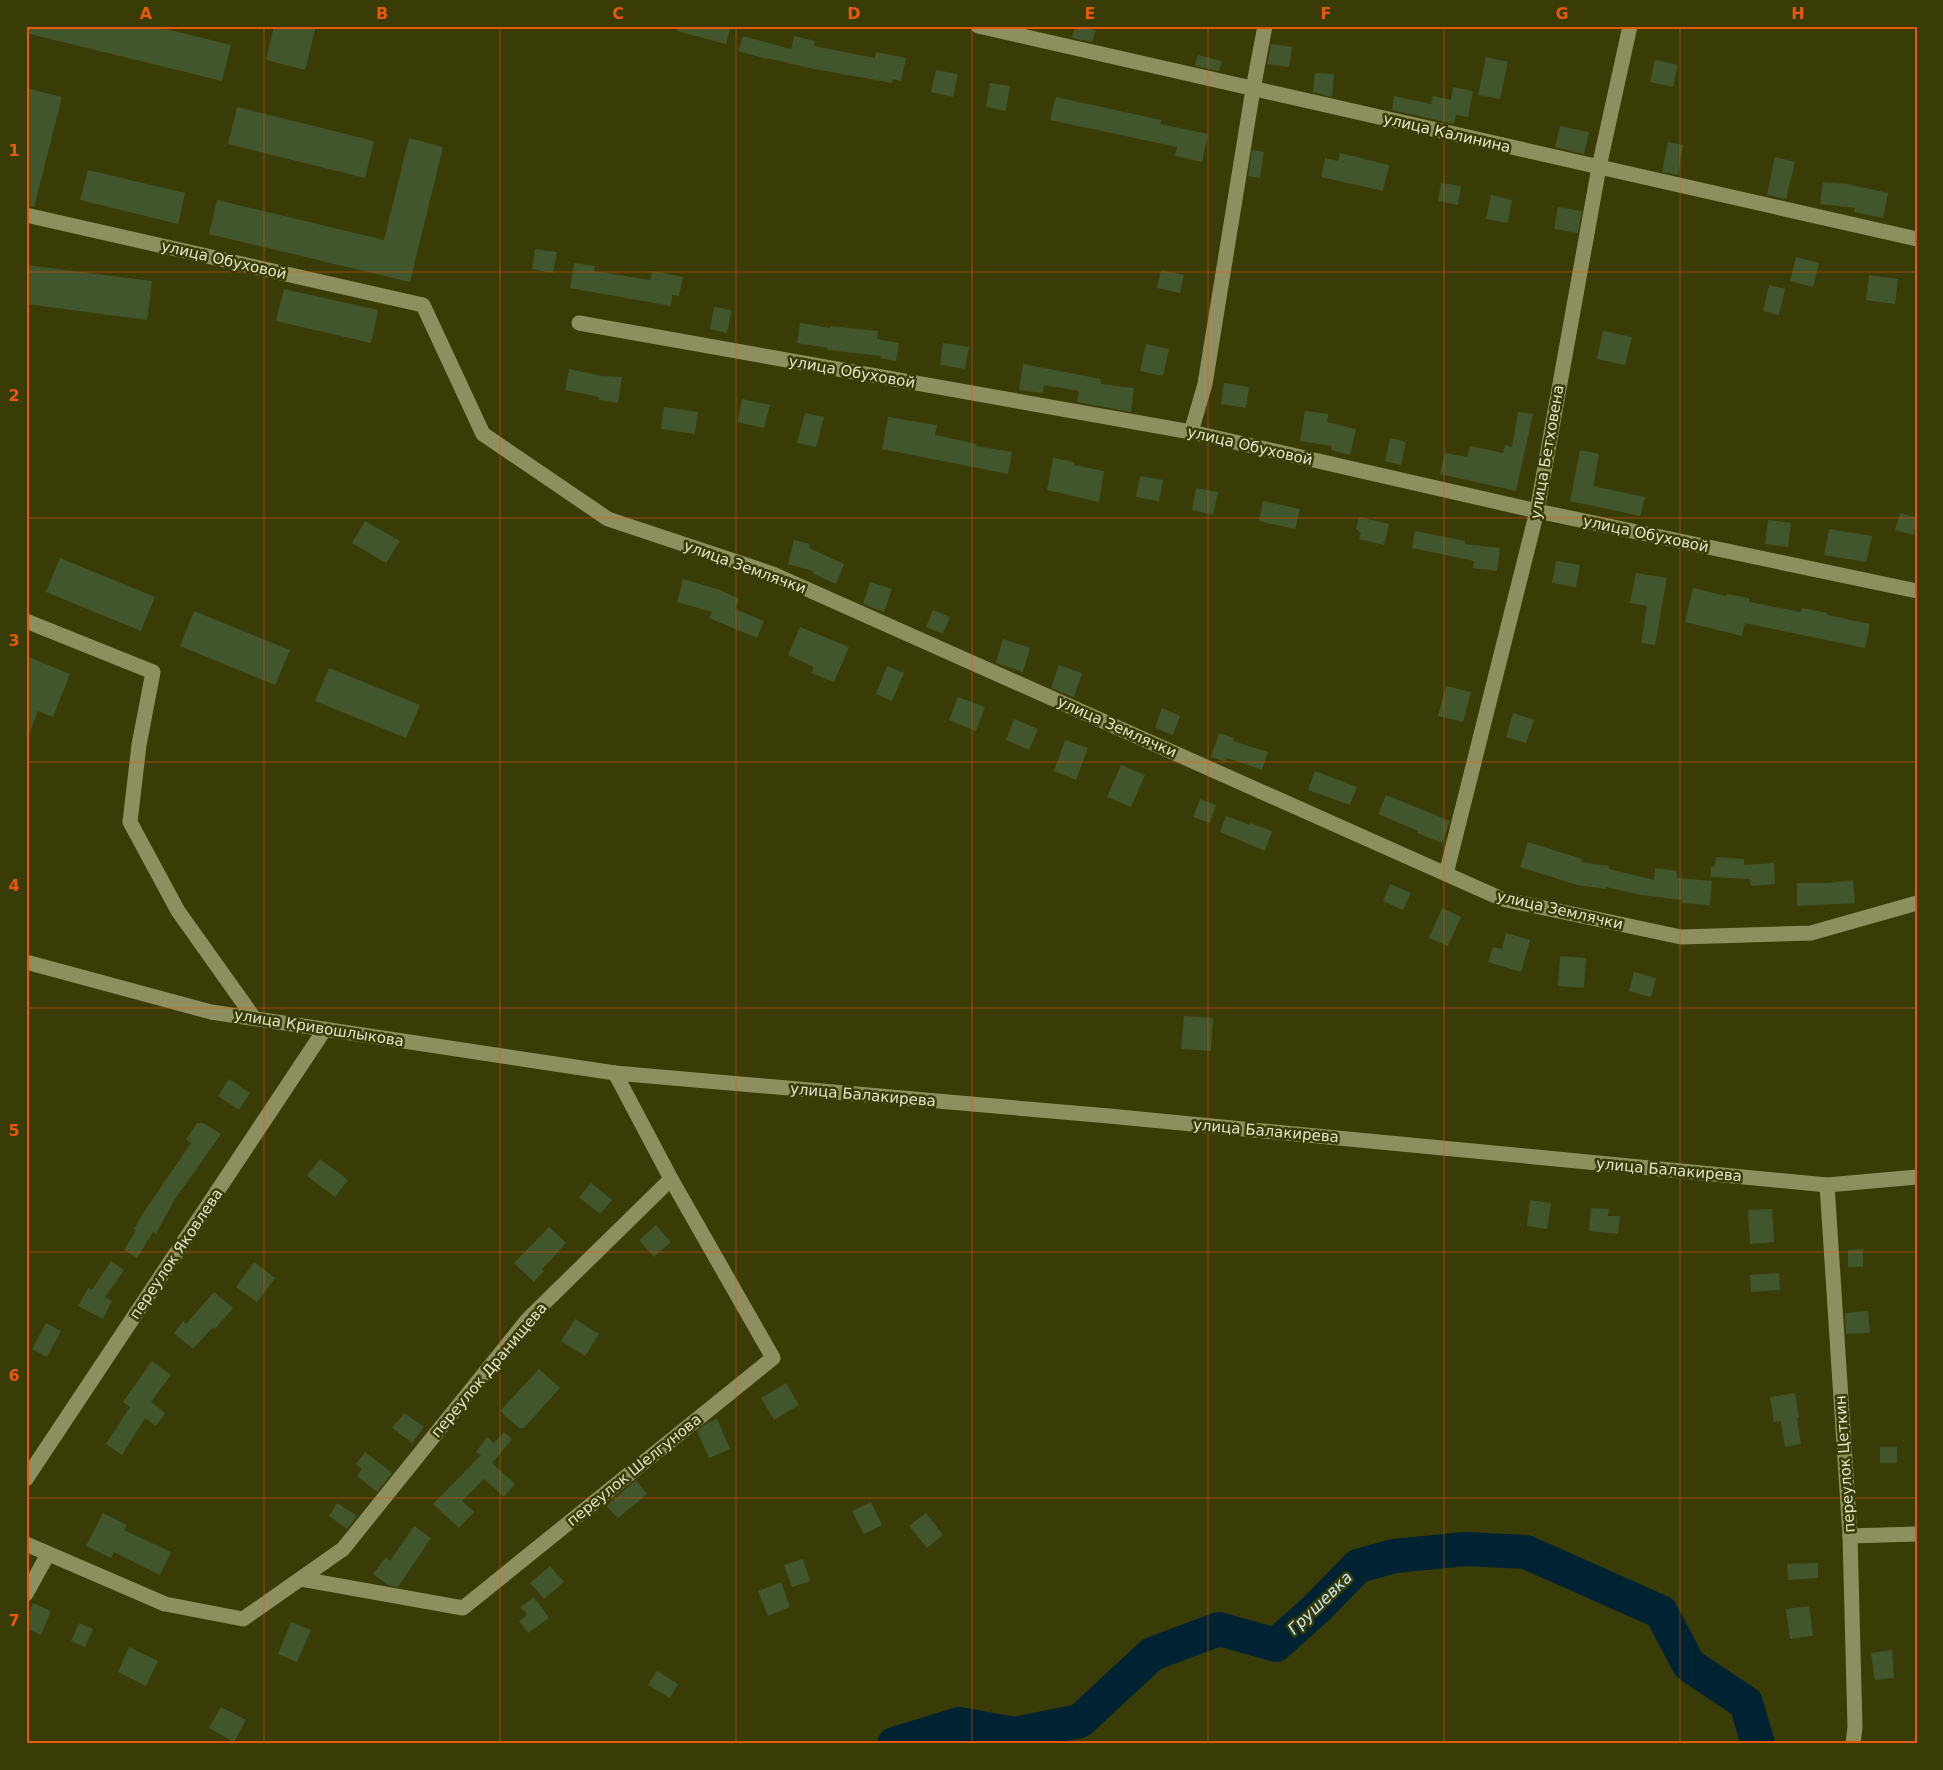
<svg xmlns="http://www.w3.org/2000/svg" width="1943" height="1770" font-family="'DejaVu Sans',sans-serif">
  <rect width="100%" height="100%" fill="#3a3c07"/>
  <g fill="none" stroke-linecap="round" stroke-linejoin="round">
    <!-- river -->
    <polyline stroke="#002333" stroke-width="34" points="894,1744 959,1724 1014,1734 1080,1721 1152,1654 1219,1629 1276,1645 1317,1608 1358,1566 1394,1556 1465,1549 1526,1552 1661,1612 1689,1665 1746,1703 1758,1744"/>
  </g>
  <!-- building -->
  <g fill="#41562c">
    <polygon points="26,26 154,26 231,45 222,81 26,33"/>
    <polygon points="274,26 316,26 305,70 266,60"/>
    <polygon points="677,26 731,26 726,44 677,31"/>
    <polygon points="1075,26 1096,30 1092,42 1072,38"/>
    <polygon points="743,36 791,49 794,36 815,41 814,46 875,58 876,52 906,58 901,81 893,79 892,83 809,68 767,58 767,59 738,51"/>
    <polygon points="1271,44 1292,47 1289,67 1267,64"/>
    <polygon points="1198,55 1222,61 1219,71 1195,66"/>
    <polygon points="1486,57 1508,62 1500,99 1478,95"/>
    <polygon points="1655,60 1678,65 1673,87 1650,82"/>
    <polygon points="936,70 958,74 953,97 931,92"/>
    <polygon points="1315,73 1334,74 1332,97 1313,92"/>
    <polygon points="990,83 1010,86 1006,111 986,107"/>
    <polygon points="1453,87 1473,91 1468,117 1456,115 1454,124 1392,110 1394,96 1431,104 1433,96 1451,100"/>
    <polygon points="26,88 62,97 34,207 26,206"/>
    <polygon points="1056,97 1161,120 1160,124 1208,134 1202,162 1175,156 1177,147 1050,120"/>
    <polygon points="237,107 374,141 365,178 228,144"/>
    <polygon points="1560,126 1589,132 1584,154 1555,147"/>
    <polygon points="409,138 443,147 410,282 209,234 217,200 384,240"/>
    <polygon points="1668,142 1683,145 1678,175 1662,172"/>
    <polygon points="1252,150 1264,152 1260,178 1248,176"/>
    <polygon points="1340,153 1389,165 1383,191 1321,177 1325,158 1338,161"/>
    <polygon points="1775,157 1795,162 1786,199 1767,195"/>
    <polygon points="88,170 185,193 178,224 80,200"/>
    <polygon points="1823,182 1847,184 1888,193 1883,218 1854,212 1855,208 1820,204"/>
    <polygon points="1441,183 1461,186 1458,205 1438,201"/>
    <polygon points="1491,195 1512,200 1508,223 1486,219"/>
    <polygon points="1558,207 1582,211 1578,233 1554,229"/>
    <polygon points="535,249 557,252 553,273 532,269"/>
    <polygon points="1796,257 1819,263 1813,287 1790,281"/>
    <polygon points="574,263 595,266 594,271 650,280 652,271 683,277 679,296 672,295 671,306 570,288"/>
    <polygon points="26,265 152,281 147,320 26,304"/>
    <polygon points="1161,270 1184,275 1180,293 1157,288"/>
    <polygon points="1869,275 1898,279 1895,304 1866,300"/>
    <polygon points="1769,285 1785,289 1779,315 1763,311"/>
    <polygon points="284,289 378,310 371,343 276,321"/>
    <polygon points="714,307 732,310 727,333 710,329"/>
    <polygon points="800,323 830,328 831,326 878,331 877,339 899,343 896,361 880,358 881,356 827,350 828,348 797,343"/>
    <polygon points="1603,331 1632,337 1625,365 1597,359"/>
    <polygon points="943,343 969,347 965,369 940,365"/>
    <polygon points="1146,344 1169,349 1163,376 1140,371"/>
    <polygon points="1023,364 1101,379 1101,384 1134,388 1131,412 1077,402 1079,391 1044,385 1043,393 1019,390"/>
    <polygon points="569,369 602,376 622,377 618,403 598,400 599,397 565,390"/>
    <polygon points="1224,383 1249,387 1246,408 1221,404"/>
    <polygon points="742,399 770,405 764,428 737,422"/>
    <polygon points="664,407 698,412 695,434 661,429"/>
    <polygon points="1305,411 1328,414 1327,422 1356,429 1350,455 1331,450 1332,446 1300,441"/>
    <polygon points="1518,412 1533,414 1516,491 1440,474 1445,453 1467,457 1470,446 1503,453 1505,445 1512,447"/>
    <polygon points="805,413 824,417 816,447 797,443"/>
    <polygon points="888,417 937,425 935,435 977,444 976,446 1012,452 1008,474 882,449"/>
    <polygon points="1390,438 1406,442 1401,465 1385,461"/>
    <polygon points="1580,450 1599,454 1593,486 1645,497 1640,516 1570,501"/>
    <polygon points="1053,458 1074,462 1074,465 1104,471 1099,502 1047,490"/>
    <polygon points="1140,476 1163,480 1159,501 1136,497"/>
    <polygon points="1196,488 1218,492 1213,515 1192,510"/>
    <polygon points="1263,501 1300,509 1295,529 1259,521"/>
    <polygon points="1900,513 1917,518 1914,535 1895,530"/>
    <polygon points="1359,517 1389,524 1384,545 1359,539 1361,533 1356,529"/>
    <polygon points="1768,520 1791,523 1788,547 1765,544"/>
    <polygon points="365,521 400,541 386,563 352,543"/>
    <polygon points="1829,529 1872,536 1866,562 1824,555"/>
    <polygon points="1415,531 1465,541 1465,544 1500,548 1497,571 1473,568 1474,561 1412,548"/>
    <polygon points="794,540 810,544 809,548 844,564 836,584 812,573 813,571 788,564"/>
    <polygon points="60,558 155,597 141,631 46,592"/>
    <polygon points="1556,561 1580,565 1576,587 1552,583"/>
    <polygon points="1636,573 1667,578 1655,645 1641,643 1647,606 1630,603"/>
    <polygon points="683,579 720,590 739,599 735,609 764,621 757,638 709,618 712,612 677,602"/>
    <polygon points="870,582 892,589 884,612 863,604"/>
    <polygon points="1693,588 1726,596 1727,594 1749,598 1749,602 1801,612 1802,608 1828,613 1827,615 1870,624 1865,648 1745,623 1742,636 1685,622"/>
    <polygon points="933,610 950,617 943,634 926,627"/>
    <polygon points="194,611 290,650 275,685 180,646"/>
    <polygon points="800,627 849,647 834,682 811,673 814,667 788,655"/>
    <polygon points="1003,639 1030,648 1023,672 996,663"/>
    <polygon points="26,656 70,674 53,717 38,711 27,739"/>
    <polygon points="1059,665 1082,673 1074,697 1051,688"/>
    <polygon points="887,666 904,673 892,701 876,694"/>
    <polygon points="329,668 420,705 406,738 315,701"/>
    <polygon points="1446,686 1471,692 1463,722 1438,716"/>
    <polygon points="958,697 985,707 976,731 949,720"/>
    <polygon points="1162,708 1180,716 1173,735 1155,728"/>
    <polygon points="1513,713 1534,720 1526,743 1506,737"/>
    <polygon points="1014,719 1038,729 1029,750 1006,740"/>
    <polygon points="1219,733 1234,738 1233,741 1268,752 1262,770 1227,758 1226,762 1211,757"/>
    <polygon points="1065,740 1088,748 1076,780 1054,771"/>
    <polygon points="1121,765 1145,775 1131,807 1107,797"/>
    <polygon points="1315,771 1357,787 1350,805 1308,790"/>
    <polygon points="1386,795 1450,821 1442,843 1417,833 1418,831 1378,814"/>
    <polygon points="1200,799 1216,805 1210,823 1193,817"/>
    <polygon points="1226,816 1250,825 1250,823 1272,831 1265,851 1220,832"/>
    <polygon points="1528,842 1582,859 1581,862 1609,866 1609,869 1654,880 1655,868 1677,871 1677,878 1712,881 1710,905 1681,903 1682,900 1641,895 1606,887 1606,889 1577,885 1520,867"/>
    <polygon points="1716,857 1744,859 1744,865 1774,863 1775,884 1751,886 1750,879 1711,877 1711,867 1715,866"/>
    <polygon points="1853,880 1855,903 1797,906 1797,883 1827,883"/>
    <polygon points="1390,884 1411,893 1403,910 1383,901"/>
    <polygon points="1442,908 1461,917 1448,946 1429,938"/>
    <polygon points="1506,933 1530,940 1521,972 1488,962 1493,947 1502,949"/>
    <polygon points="1560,956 1586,958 1584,988 1558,986"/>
    <polygon points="1634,972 1656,978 1651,997 1629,991"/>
    <polygon points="1184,1016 1213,1018 1211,1051 1181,1049"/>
    <polygon points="229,1079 250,1093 239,1110 218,1096"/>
    <polygon points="197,1123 203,1123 221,1134 175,1199 156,1234 153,1232 137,1258 124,1250 136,1230 134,1229 144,1212 191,1143 186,1140"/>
    <polygon points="320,1159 348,1180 335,1197 307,1176"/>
    <polygon points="591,1183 612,1200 600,1214 579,1197"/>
    <polygon points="1530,1200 1551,1203 1547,1229 1527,1226"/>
    <polygon points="1591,1208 1609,1209 1608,1216 1620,1216 1618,1234 1589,1231"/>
    <polygon points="1772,1209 1774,1242 1750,1244 1748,1210"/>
    <polygon points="656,1225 671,1242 654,1257 639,1240"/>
    <polygon points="549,1227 566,1243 542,1269 544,1271 534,1282 514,1263"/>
    <polygon points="1863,1249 1863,1267 1848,1267 1848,1250"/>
    <polygon points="111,1261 124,1270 105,1297 112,1301 103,1319 78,1306 88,1288 92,1290"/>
    <polygon points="254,1262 275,1278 257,1302 236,1287"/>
    <polygon points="1779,1273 1780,1290 1751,1292 1750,1275"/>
    <polygon points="214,1292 233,1308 215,1329 213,1327 193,1349 174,1333 183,1321 186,1324"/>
    <polygon points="1868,1311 1870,1333 1846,1334 1845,1313"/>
    <polygon points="575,1319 599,1334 585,1356 561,1341"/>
    <polygon points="46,1323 61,1331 47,1357 32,1349"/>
    <polygon points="152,1361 171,1375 151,1402 165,1413 156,1426 145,1418 122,1455 106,1444 130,1407 123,1402"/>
    <polygon points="539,1369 560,1388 524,1428 519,1428 500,1411"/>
    <polygon points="786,1383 799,1405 774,1420 761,1398"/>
    <polygon points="1795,1393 1799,1418 1797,1418 1801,1444 1785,1447 1781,1421 1774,1422 1770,1397"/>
    <polygon points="404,1413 424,1427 412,1443 392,1428"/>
    <polygon points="717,1419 730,1449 709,1458 697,1431 707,1423"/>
    <polygon points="504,1432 512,1439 492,1463 515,1484 504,1497 484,1479 462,1501 474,1512 459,1528 433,1504 481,1455 476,1452 487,1437 494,1443"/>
    <rect x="1880" y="1447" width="17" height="16"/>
    <polygon points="365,1452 392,1473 377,1492 357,1476 362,1469 356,1464"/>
    <polygon points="636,1480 647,1494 618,1518 606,1506"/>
    <polygon points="871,1502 882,1525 864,1534 852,1511"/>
    <polygon points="337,1503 357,1516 347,1529 329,1516"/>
    <polygon points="103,1513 127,1525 124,1530 171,1552 160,1575 114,1552 111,1558 86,1546"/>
    <polygon points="926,1513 943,1535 927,1548 909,1526"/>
    <polygon points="414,1526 431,1538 398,1587 388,1585 373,1574 386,1557 390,1561"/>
    <polygon points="803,1559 810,1581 792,1587 784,1565"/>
    <polygon points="1818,1563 1818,1578 1788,1580 1787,1564"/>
    <polygon points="550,1566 564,1582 544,1599 530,1583"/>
    <polygon points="781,1582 790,1607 768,1616 758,1591"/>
    <polygon points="534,1597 549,1618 528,1633 519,1621 527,1615 520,1607"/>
    <polygon points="33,1603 51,1611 41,1635 26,1628 26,1619"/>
    <polygon points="1809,1606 1813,1636 1790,1639 1786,1609"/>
    <polygon points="291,1622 311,1630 297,1662 278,1654"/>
    <polygon points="79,1623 93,1629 85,1647 71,1641"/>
    <polygon points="129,1647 158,1661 146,1686 118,1672"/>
    <polygon points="1892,1650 1894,1678 1875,1680 1871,1653"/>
    <polygon points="657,1671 678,1684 670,1698 648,1685"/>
    <polygon points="221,1707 246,1720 234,1742 209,1728"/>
  </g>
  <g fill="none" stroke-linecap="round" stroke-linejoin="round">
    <!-- minor -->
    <g stroke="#8d905e" stroke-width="15">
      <polyline points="978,26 1917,239"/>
      <polyline points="26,215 423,305 483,434 608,519 773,574 1502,899 1681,937 1811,933 1917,903"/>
      <polyline points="579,323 1191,432 1537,511 1917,591"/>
      <polyline points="1191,432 1205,384 1253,89 1265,26"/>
      <polyline points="26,621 153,672 139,745 130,822 178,911 254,1018"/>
      <polyline points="1446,874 1537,511 1599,167 1630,26"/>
      <polyline points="26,962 211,1012 615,1073 1109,1116 1827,1185 1917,1177"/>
      <polyline points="1827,1185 1850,1536 1855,1727 1853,1744"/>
      <polyline points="26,1479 325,1029"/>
      <polyline points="1850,1536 1917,1534"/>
      <polyline points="26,1544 165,1604 243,1619 343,1549 528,1319 671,1179 615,1073"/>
      <polyline points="301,1579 463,1608 773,1358 671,1179"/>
      <polyline points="26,1594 48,1554"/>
    </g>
  </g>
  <!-- grid -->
  <path fill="none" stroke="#e8590c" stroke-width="1" stroke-opacity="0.55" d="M264 26V1744M500 26V1744M736 26V1744M972 26V1744M1208 26V1744M1444 26V1744M1680 26V1744M26 272H1917M26 518H1917M26 762H1917M26 1008H1917M26 1252H1917M26 1498H1917"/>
  <g text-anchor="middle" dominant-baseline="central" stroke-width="5" stroke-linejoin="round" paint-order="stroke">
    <!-- street labels -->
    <g font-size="15" fill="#e2e4ca" stroke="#3a3c07">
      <text transform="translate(1447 133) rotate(13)">улица Калинина</text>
      <text transform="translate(224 260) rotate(13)">улица Обуховой</text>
      <text transform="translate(852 372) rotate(10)">улица Обуховой</text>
      <text transform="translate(1250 446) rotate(13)">улица Обуховой</text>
      <text transform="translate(1547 452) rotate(-80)">улица Бетховена</text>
      <text transform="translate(1646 534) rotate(12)">улица Обуховой</text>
      <text transform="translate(745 567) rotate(20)">улица Землячки</text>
      <text transform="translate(1117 727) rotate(24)">улица Землячки</text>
      <text transform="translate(1560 910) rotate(13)">улица Землячки</text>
      <text transform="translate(319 1028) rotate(9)">улица Кривошлыкова</text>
      <text transform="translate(863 1095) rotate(5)">улица Балакирева</text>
      <text transform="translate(1266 1131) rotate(5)">улица Балакирева</text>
      <text transform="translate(1669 1170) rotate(5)">улица Балакирева</text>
      <text transform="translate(176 1254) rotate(-56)">переулок Яковлева</text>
      <text transform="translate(489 1370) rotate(-50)">переулок Дранищева</text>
      <text transform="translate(1845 1464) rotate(-94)">переулок Цеткин</text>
      <text transform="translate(634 1470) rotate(-39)">переулок Шелгунова</text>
    </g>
    <!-- water labels -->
    <g font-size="16" font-style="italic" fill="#c4e9fc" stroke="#3a3c07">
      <text transform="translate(1320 1603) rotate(-44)">Грушевка</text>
    </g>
  </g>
  <!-- border -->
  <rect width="1943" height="1770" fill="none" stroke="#3a3c07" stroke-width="55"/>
  <rect x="28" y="28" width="1888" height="1714" fill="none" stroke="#e8590c" stroke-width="2"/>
  <g font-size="16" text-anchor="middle" font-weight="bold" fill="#e8590c">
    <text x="146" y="19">A</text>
    <text x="382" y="19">B</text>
    <text x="618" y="19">C</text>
    <text x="854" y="19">D</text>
    <text x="1090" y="19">E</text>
    <text x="1326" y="19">F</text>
    <text x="1562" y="19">G</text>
    <text x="1798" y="19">H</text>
    <text x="14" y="156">1</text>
    <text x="14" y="401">2</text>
    <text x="14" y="646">3</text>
    <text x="14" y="891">4</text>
    <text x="14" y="1136">5</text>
    <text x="14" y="1381">6</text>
    <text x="14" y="1626">7</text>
  </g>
</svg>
